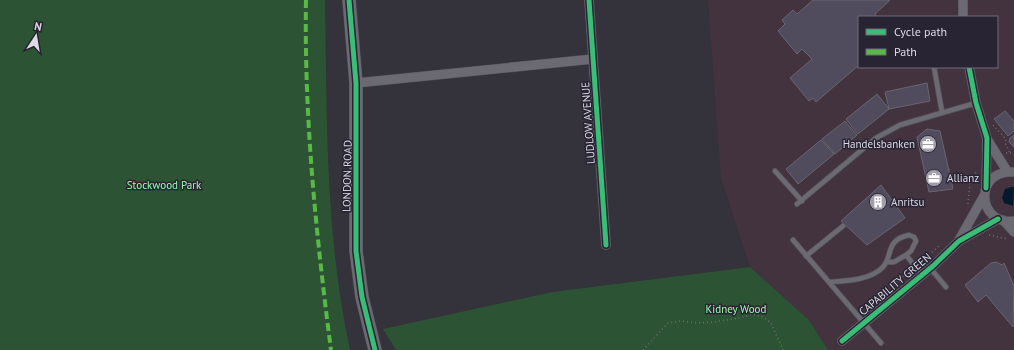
<svg xmlns="http://www.w3.org/2000/svg" width="1014" height="350" viewBox="0 0 1014 350" font-family="'PT Sans',sans-serif">
<style>
.commercial{fill:#42333e;fill-rule:evenodd}
.green{fill:#2d5335}
.water{fill:#05192c}
.building{fill:#514b5e;stroke:#68666e}
.lines{fill:none;stroke-linecap:round;stroke-linejoin:round}
.lane-casing{stroke:#535058;stroke-width:6}
.street-casing{stroke:#535058;stroke-width:10}
.secondary-casing{stroke:#535058;stroke-width:14}
.path{stroke:#706e74;stroke-width:1.5;stroke-dasharray:1 3;stroke-linecap:butt}
.lane{stroke:#6b6971;stroke-width:4.5}
.street{stroke:#6b6971;stroke-width:9}
.secondary{stroke:#6b6971;stroke-width:13}
.quiet{stroke:#58b947;stroke-width:4;stroke-dasharray:8 4;stroke-linecap:butt}
.cycleway-casing{stroke:#282434;stroke-width:8}
.cycleway{stroke:#3abd76;stroke-width:5}
.labels{text-anchor:middle;dominant-baseline:central;stroke-width:3;stroke-linejoin:round;paint-order:stroke}
.street-label{font-size:11px;fill:#dddae5;stroke:#282434}
.poi-label{font-size:11px;fill:#dddae5;stroke:#282434;text-anchor:start}
.park-label{font-size:11px;fill:#97ffa9;stroke:#282434}
</style>
<rect width="100%" height="100%" fill="#34323b"/>
<path class="commercial" d="M708,0H1014V350H828L809,320L750,267L721,178ZM859,17H997V67H859Z"/>
<path class="green" d="M0,0H325C327,117 325,235 350,350H0Z
M750,267L809,320L828,350H396L383,329L553,292Z"/>
<path class="water" d="M1011,187H1014L1013,206L1004,203L1002,198L1005,189Z"/>
<path class="building" d="M813,0H890L875,14L877,17H859V65L816,102L813,98L809,101L790,78L812,59L802,49L797,54L778,31L785,24L782,20L793,10L797,14Z
M927,83L930,101L889,109L885,92Z
M877,94L889,109L858,134L846,119Z
M1005,111L1014,121V131L1008,136L994,119Z
M845,121L857,135L835,154L822,139Z
M927,129L940,131L953,189L929,192L917,137Z
M1014,135V147L1009,142L1010,138Z
M821,140L834,154L798,184L786,169Z
M881,185L905,218L867,245L841,221Z
M996,262L1002,265L1004,263L1014,286L1013,327L986,295L978,302L965,285L991,263Z"/>
<g class="lines">
<defs>
<path id="lane" d="M934,67L942,112
M775,171L802,201
M797,204L876,138L900,125L976,103
M793,240L881,343
M806,256L843,226
M887,262H894L906,255
M930,268L946,287
M830,282C846,281 871,280 883,267C893,256 885,240 909,235L914,237L916,241L911,251L906,255L922,275"/>
<path id="street" d="M589,0L606,245
M963,17V0
M969,67L976,103L987,138L986,188
M356,83L593,59
M987,139L1007,171
M1014,172C973,169 977,226 1014,221
M1003,220L1014,232
M959,240L985,194
M842,341L933,266L959,241L998,219"/>
<path id="secondary" d="M349,0L356,83V251L362,297L375,350"/>
</defs>
<use href="#lane" class="lane-casing"/>
<use href="#street" class="street-casing"/>
<use href="#secondary" class="secondary-casing"/>
<path class="path" d="M993,125L1006,139L1005,143L1010,153
M1006,153H1014
M949,169L954,180L970,183
M968,204L970,183L976,172
M989,235L1008,239
M920,263L941,244
M862,309L911,270
M643,350L668,323L682,321L698,323L713,322L739,318L752,314L763,317L771,323L783,350"/>
<use href="#lane" class="lane"/>
<use href="#street" class="street"/>
<use href="#secondary" class="secondary"/>
<path class="quiet" d="M306,0C304,117 316,234 331,350"/>
<defs>
<path id="cycleway" d="M349,0L356,83V251L362,297L375,350
M589,0L606,245
M969,67L976,103L987,138L986,188
M842,341L933,266L959,241L998,219"/>
</defs>
<use href="#cycleway" class="cycleway-casing"/>
<use href="#cycleway" class="cycleway"/>
</g>
<defs>
<symbol id="office-disc" viewBox="-11 -11 22 22"><circle r="9.5" fill="#a29faa" stroke="#282434"/><path d="M-6-3h4V-5.5h4V-3h4V5H-6ZM-1-4.5V-3h2v-1.5ZM-6 0V1H6V0Z" fill="#fff"/></symbol>
<symbol id="building-disc" viewBox="-11 -11 22 22"><circle r="9.5" fill="#a29faa" stroke="#282434"/><path d="M-4-6H4V6H1V3H-1V6H-4ZM-2.5-4.3h1.7v1.8h-1.7ZM.8-4.3h1.7v1.8H.8ZM-2.5-1h1.7V.8h-1.7ZM.8-1h1.7V.8H.8Z" fill="#fff"/></symbol>
</defs>
<g fill-rule="evenodd">
<use href="#office-disc" x="918" y="134" width="20" height="20"/>
<use href="#office-disc" x="924" y="168" width="20" height="20"/>
<use href="#building-disc" x="868" y="192" width="20" height="20"/>
</g>
<g class="labels">
<g class="street-label">
<text transform="translate(588 123) rotate(-94)">LUDLOW AVENUE</text>
<text transform="translate(347 176) rotate(-89)">LONDON ROAD</text>
<text transform="translate(895 284) rotate(-40)">CAPABILITY GREEN</text>
</g>
<g class="poi-label">
<text x="915" y="144" text-anchor="end">Handelsbanken</text>
<text x="947" y="178">Allianz</text>
<text x="891" y="202">Anritsu</text>
</g>
<g class="park-label">
<text x="164" y="185">Stockwood Park</text>
<text x="736" y="309">Kidney Wood</text>
</g>
</g>
<rect x="858" y="16" width="140" height="52" fill="#282434" stroke="#706d7b"/>
<rect x="866" y="29" width="20" height="6" fill="#3abd76" stroke="#706d7b"/>
<text x="894" y="36" font-size="12" fill="#dddae5">Cycle path</text>
<rect x="866" y="49" width="20" height="6" fill="#58b947" stroke="#706d7b"/>
<text x="894" y="56" font-size="12" fill="#dddae5">Path</text>
<g transform="translate(36 36) rotate(12)" stroke="#282434" stroke-width="3" paint-order="stroke">
<path d="M0-3L7 15L0 10L-7 15Z" fill="#dddae5"/>
<text y="-6" font-size="11" font-weight="bold" text-anchor="middle" fill="#dddae5">N</text>
</g>
</svg>
